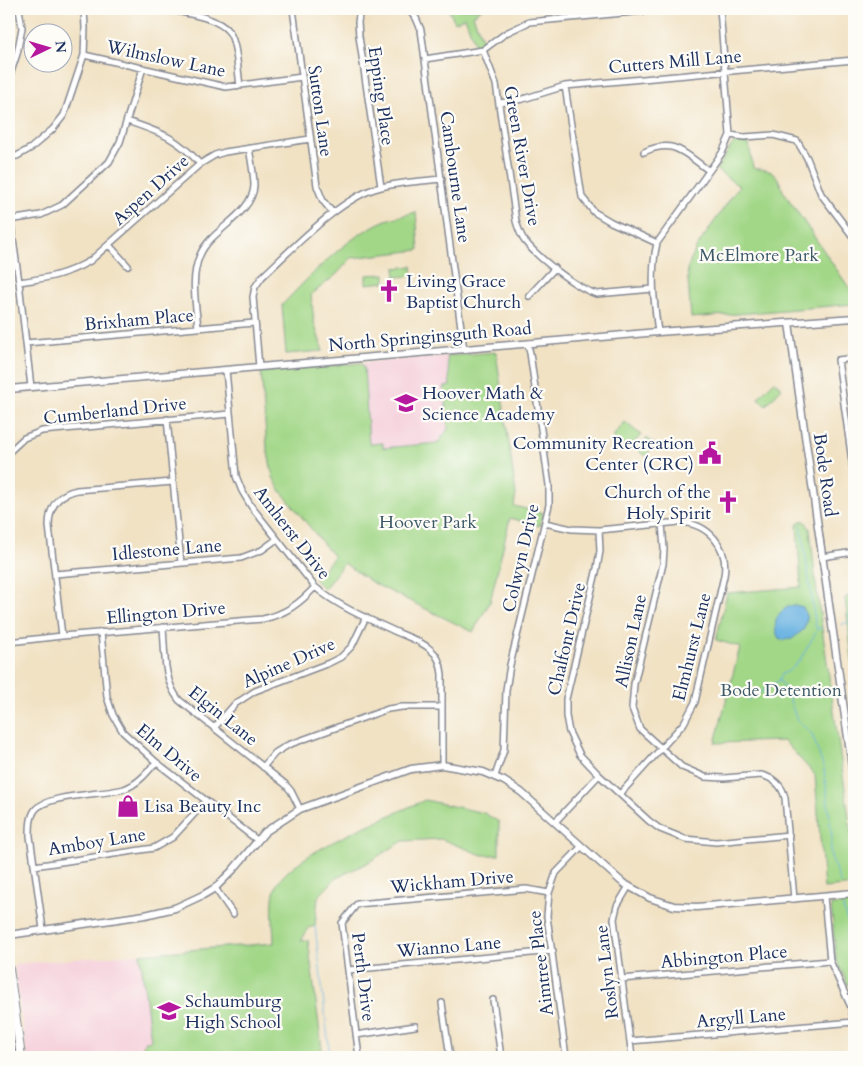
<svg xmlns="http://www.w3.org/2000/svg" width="863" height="1066" viewBox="0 0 863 1066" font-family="Cardo,serif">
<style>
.built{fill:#f5cfdb}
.green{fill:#a2d787;stroke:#5e8372}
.water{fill:#6bb3e2;stroke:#4371a0}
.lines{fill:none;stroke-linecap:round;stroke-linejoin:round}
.stream{stroke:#6bb3e2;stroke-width:1}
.minor-casing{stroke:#868891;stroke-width:8}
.tertiary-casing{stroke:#868891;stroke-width:9}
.secondary-casing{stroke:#868891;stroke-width:10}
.minor{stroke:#fff;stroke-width:5}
.tertiary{stroke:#fff;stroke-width:6}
.secondary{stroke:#fff;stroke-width:8}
.labels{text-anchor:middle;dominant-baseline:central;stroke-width:4.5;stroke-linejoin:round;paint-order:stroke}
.street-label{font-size:18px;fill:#1b2f5e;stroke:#fdfcf7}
.park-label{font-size:18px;fill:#3d5968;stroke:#fdfcf7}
.poi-label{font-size:18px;fill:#1b2f5e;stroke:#fdfcf7;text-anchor:start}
</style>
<rect width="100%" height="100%" fill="#fdfcf7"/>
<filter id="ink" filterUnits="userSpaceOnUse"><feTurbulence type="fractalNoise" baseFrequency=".02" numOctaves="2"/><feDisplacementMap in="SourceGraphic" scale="10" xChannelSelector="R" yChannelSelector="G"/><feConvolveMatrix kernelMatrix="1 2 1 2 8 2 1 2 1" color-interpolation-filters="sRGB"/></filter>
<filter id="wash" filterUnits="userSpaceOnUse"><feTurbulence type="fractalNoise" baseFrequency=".0096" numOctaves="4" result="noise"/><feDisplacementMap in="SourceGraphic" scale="20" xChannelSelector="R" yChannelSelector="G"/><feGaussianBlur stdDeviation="1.12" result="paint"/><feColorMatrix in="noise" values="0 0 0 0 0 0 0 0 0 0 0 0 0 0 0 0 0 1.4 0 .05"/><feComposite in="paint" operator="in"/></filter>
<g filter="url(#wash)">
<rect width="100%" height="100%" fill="#f1e2c4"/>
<path class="built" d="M447,356L450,386L444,387L448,429L438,443L383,448L369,445L364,367L361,363Z
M308,940L323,1057H27L14,964Z"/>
<path class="green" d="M448,9H482L473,15L484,44L476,47L465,17L455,22Z
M734,142L749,144L753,168C773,171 776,170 783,191L854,295V304L691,318L687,269L696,248L739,186L716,170Z
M416,212L419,250L351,258L337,274L311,295L314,322L323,351L286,354L282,305C311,275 347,236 386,220C395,217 406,215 416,212Z
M412,266L413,276L396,277L395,268Z
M385,274V282L366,284V275Z
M496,352L516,494L514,506L543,513L540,526L510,518L490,602L473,632L373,583L344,563L324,589L314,579L334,557L280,490L273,477L267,448L261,372L361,363L364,367L369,444L383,443V448L438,443L448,429L444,387L450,386L447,356Z
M774,381L782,388L766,405L758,398Z
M625,422L641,435L634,443V447L631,450L614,439V435Z
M647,438L655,445L645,456L637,449Z
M800,521H805L810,529L816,585L854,852V885L824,888L815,775L784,741L715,743L740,647L716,640L727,593L801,587L797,525Z
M854,593V676L845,598Z
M425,800L484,813L499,822V855H482L441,839L403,841L367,863L336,878L318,897L315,926L308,928L301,941L308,940L323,1057H145L143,1045L146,1041L151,1040L140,954L274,943C274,928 270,904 275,889C286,855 391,816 425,800Z
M854,903V984L848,985L836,959L831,905Z"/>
<path class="water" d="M794,605L803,607L807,619L804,629L792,639L780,640C770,625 777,609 794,605Z"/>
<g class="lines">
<path class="stream" d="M801,525L816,628H822
M841,625L851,621L849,615L851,611L854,610
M779,680L786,690L797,720L812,734L824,769L832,838L830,853L840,883
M748,700L778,681L782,674L789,671L800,660L818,629
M843,907L848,924L846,943L850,958
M315,926L330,1057"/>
</g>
</g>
<g filter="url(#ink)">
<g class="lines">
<defs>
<path id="minor" d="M167,9C185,13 218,17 229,32C237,42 238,73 240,86
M293,9L317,186L323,201L333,213
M360,9L358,22L359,36L381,187
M407,9L416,18L421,30L464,350
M483,50L496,84L516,221C518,228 520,234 524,240C536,256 577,289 597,294L653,289
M84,55L226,87L302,77
M425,59L483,50L506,33L529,22L665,9
M9,78L17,54L22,28L19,9
M565,86L582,197L594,212L611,222L657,243
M500,103L523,99L565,86L854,60
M127,121C159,132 177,137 200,164
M730,135L744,137L773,135L797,141L807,158L821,194L854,238
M644,152C674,138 684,153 708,170
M9,157L17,156L31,148L53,129L64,115L84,55L85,28L84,9
M9,210L19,282L31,387
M9,220L41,215L62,205L109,162L120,142L143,68
M109,245L128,266
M19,282C48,278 65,275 90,261L200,164L215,155L225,152L310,139
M529,296L555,268
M198,328C196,304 190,278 200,255C211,229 252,215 254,186C254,174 251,160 249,148
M658,332C654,302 650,273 657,243L722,153L730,135L720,9
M26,343L254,323
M854,358L838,360L854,476
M259,367L253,297L255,287L262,277C291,250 343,195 381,187C401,182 422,181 442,179
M226,370L236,476L242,491L251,506L315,587C340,608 371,620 401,634C411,638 423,642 431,650C439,656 441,665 442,674V765
M167,419L181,563
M9,452L24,438L42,431L230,414
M545,523L572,529L599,530L680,522C709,524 729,547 724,576L695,702L684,723L620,794
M662,523L664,549L663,564L634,684L632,708L640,729L682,767L705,777L724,778L761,775C774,778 782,785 785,798L794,899
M599,530L600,551L597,568L566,699V716L569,732L580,755L599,775L649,821L660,829L685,839L716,842L789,835
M822,557L854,552
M55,574L241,558L262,550L277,539
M163,627C165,652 163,680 179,700L285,784L291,791L300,809
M101,632L107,697L113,715L123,732L156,762L257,840
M62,636L49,526C49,507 58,494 77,490L173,482
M9,642L62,636L263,619C286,614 300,603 315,587
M214,728L235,704L255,691L329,663L341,657L352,646L366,617
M263,767L275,753L288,745L388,709L402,707H442
M495,776L504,750L506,690L510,665L549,505V485L530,353L528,345
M555,822L599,775
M34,866L154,848L173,837L206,801
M629,886L617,906L614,919L632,1057
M215,888L233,914
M824,897L830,961L851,1007L854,1023
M43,929L30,836C30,827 30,817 35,810C47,794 104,795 124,789C138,784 147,773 156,762
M348,970L553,951
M621,979L830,961
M493,1000L501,1057
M442,1003L450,1057
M356,1035L415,1026
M630,1041L854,1022
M359,1057L342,923L357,904L526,889L549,893
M566,1057L547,916L549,893L556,873L581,847"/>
<path id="tertiary" d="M789,323L854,780
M9,389L658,332L854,318
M9,935L145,915L175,908L203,895L215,888L232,871L265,832L300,809L411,769L442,765L483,772L504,781L521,792L623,883L650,898L674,906L697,907L854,893"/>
<path id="secondary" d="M9,969L21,1057
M9,1044L11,1057"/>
</defs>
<use href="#minor" class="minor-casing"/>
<use href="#tertiary" class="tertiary-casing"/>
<use href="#secondary" class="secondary-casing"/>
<use href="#minor" class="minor"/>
<use href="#tertiary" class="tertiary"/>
<use href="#secondary" class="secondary"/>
</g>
</g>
<defs>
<symbol id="church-bare" viewBox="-9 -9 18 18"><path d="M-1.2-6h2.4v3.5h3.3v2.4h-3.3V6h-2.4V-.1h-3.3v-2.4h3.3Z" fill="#b5179e" stroke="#fdfcf7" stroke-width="2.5" paint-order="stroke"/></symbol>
<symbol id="school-bare" viewBox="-9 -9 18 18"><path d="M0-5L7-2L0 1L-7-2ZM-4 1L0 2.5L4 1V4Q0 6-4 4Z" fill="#b5179e" stroke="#fdfcf7" stroke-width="2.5" paint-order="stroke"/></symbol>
<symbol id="civic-bare" viewBox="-9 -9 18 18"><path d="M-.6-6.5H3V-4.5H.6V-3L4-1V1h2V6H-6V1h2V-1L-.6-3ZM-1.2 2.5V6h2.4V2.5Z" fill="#b5179e" stroke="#fdfcf7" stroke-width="2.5" paint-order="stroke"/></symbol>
<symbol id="shop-bare" viewBox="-9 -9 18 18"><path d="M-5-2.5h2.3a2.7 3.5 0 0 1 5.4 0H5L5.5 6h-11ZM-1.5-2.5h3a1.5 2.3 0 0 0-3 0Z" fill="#b5179e" stroke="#fdfcf7" stroke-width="2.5" paint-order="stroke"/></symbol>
</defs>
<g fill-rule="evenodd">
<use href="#church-bare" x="373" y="275" width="32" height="32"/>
<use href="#school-bare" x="390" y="387" width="32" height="32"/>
<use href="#civic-bare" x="694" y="437" width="32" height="32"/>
<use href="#church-bare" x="712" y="486" width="32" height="32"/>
<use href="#shop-bare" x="112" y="790" width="32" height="32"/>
<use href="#school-bare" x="153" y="995" width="32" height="32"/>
</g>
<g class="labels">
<g class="street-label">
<text transform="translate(166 59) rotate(12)">Wilmslow Lane</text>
<text transform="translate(675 62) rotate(-5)">Cutters Mill Lane</text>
<text transform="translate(381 96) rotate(82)">Epping Place</text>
<text transform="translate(320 111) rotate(82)">Sutton Lane</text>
<text transform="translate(522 156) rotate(80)">Green River Drive</text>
<text transform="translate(455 177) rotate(82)">Cambourne Lane</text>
<text transform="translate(151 190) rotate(-42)">Aspen Drive</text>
<text transform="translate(139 320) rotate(-5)">Brixham Place</text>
<text transform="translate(430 337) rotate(-5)">North Springinsguth Road</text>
<text transform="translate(115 411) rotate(-6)">Cumberland Drive</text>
<text transform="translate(825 475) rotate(82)">Bode Road</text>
<text transform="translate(292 533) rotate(52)">Amherst Drive</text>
<text transform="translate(167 550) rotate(-5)">Idlestone Lane</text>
<text transform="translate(521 558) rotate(-77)">Colwyn Drive</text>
<text transform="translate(166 613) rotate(-5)">Ellington Drive</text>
<text transform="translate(567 639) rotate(-77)">Chalfont Drive</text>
<text transform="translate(631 641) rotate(-78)">Allison Lane</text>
<text transform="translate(692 647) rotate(-76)">Elmhurst Lane</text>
<text transform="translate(289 663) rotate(-24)">Alpine Drive</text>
<text transform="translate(223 716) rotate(39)">Elgin Lane</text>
<text transform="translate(169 753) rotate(40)">Elm Drive</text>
<text transform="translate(97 842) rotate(-9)">Amboy Lane</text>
<text transform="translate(452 882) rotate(-5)">Wickham Drive</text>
<text transform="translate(449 947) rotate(-5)">Wianno Lane</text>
<text transform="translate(724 957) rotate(-5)">Abbington Place</text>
<text transform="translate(541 963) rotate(-97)">Aimtree Place</text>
<text transform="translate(607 972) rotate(-97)">Roslyn Lane</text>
<text transform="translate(363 977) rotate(83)">Perth Drive</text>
<text transform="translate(741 1018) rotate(-5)">Argyll Lane</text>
</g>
<g class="park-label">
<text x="759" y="255">McElmore Park</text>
<text x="428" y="522">Hoover Park</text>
<text x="781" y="690">Bode Detention</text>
</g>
<g class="poi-label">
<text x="406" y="281">Living Grace<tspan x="406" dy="21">Baptist Church</tspan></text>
<text x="422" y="393">Hoover Math &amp;<tspan x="422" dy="21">Science Academy</tspan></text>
<text x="694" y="443" text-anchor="end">Community Recreation<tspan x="694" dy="21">Center (CRC)</tspan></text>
<text x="711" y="492" text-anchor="end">Church of the<tspan x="711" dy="21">Holy Spirit</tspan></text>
<text x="144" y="806">Lisa Beauty Inc</text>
<text x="185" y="1001">Schaumburg<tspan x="185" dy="21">High School</tspan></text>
</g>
</g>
<rect width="863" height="1066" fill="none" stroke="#fdfcf7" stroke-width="30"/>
<g transform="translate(48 48) rotate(85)"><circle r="24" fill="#fdfcf7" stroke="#a3aaba"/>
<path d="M0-4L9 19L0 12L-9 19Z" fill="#b5179e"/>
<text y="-8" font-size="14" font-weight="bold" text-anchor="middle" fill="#1b2f5e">N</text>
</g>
</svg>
